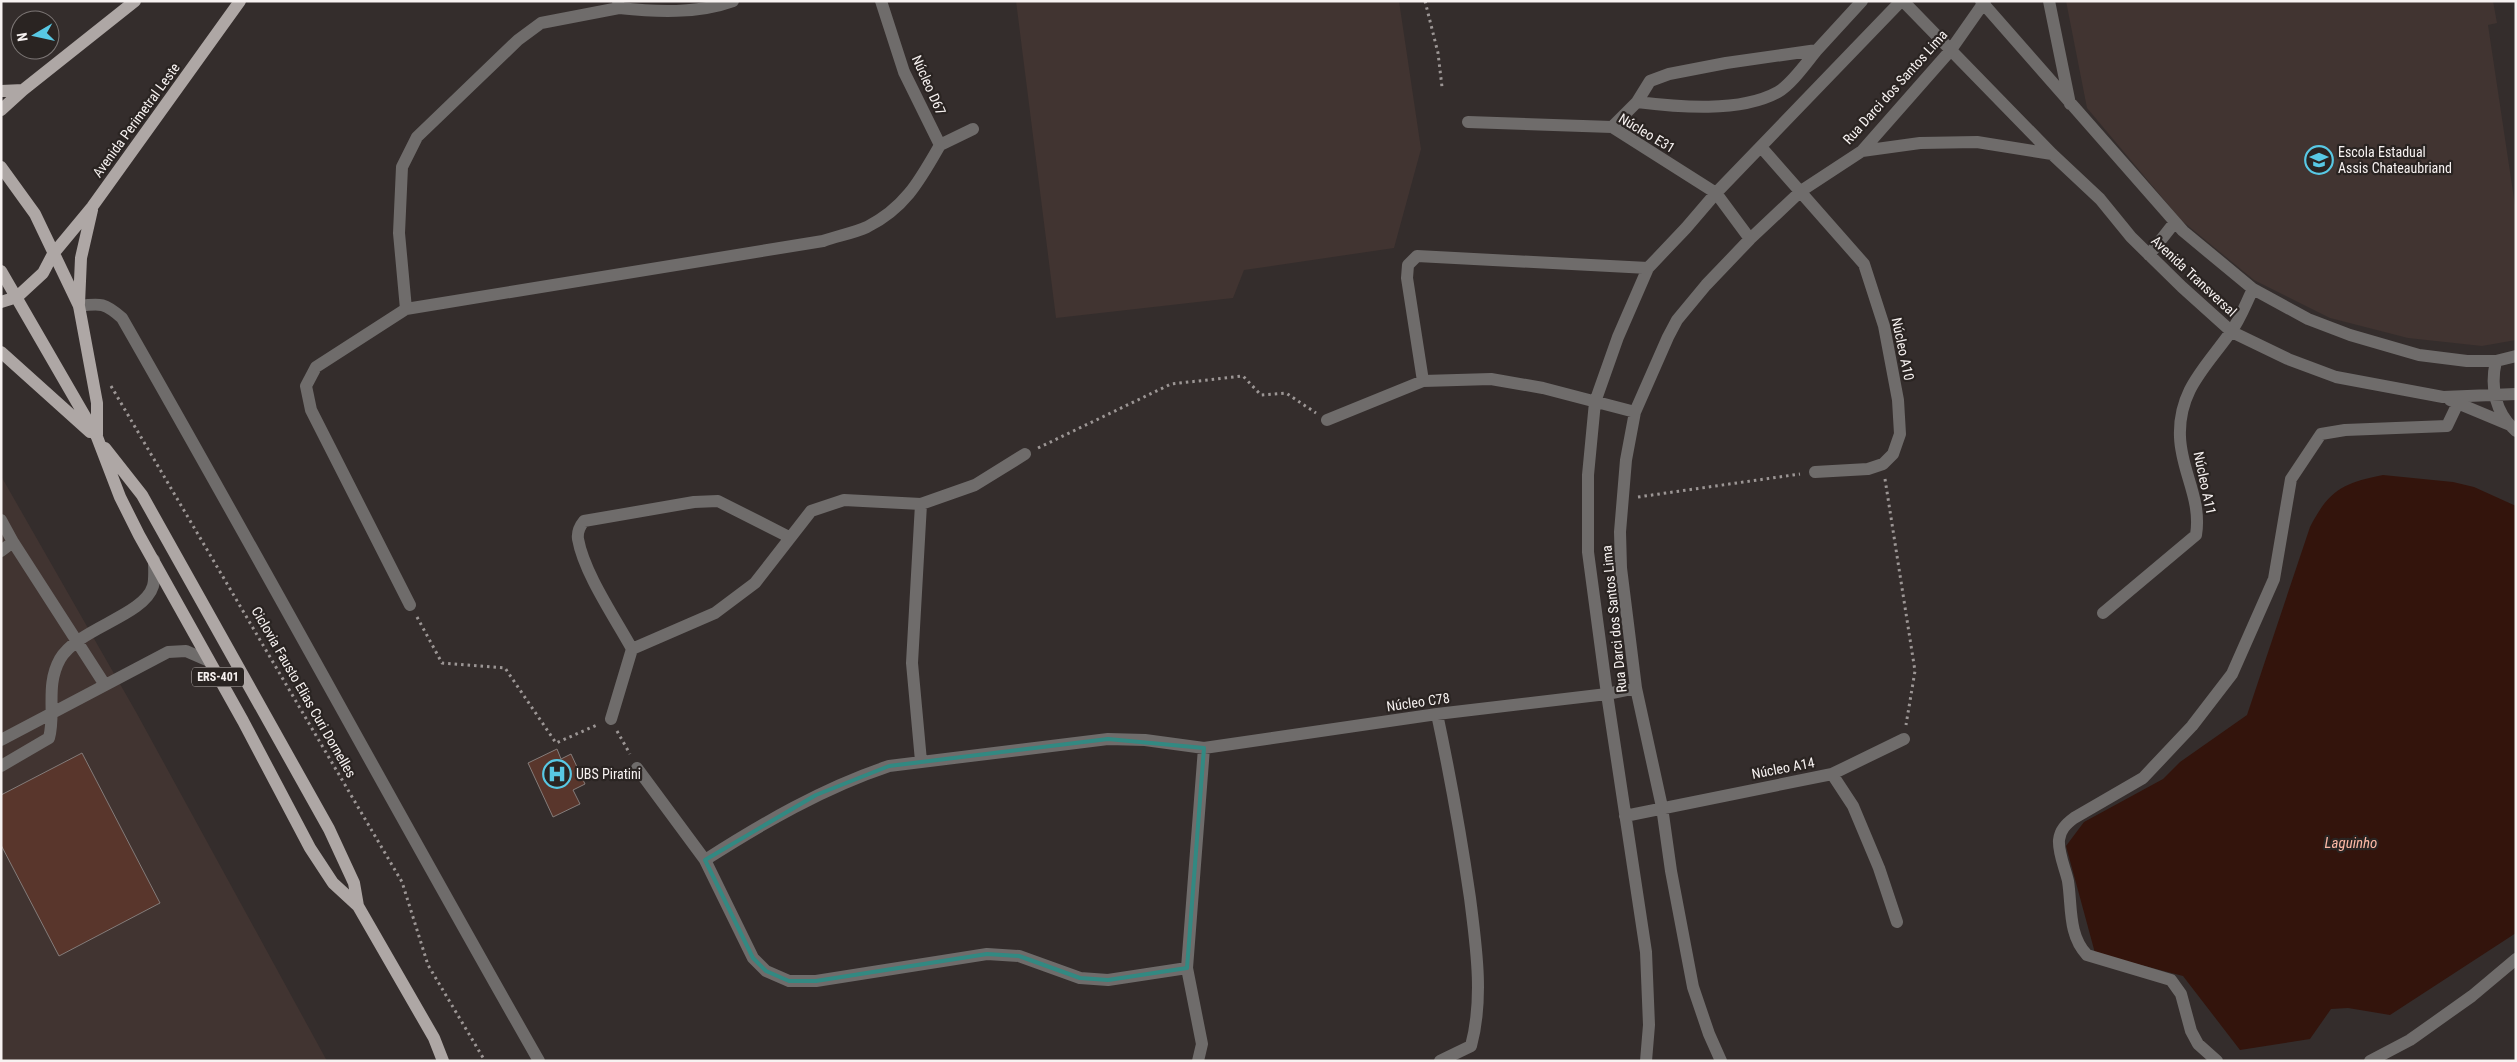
<svg xmlns="http://www.w3.org/2000/svg" width="2517" height="1062" viewBox="0 0 2517 1062" font-family="'Roboto Condensed',sans-serif">
<style>
.built{fill:#413431}
.water{fill:#33140c}
.building{fill:#59362c;stroke:#847c7a}
.lines{fill:none;stroke-linecap:round;stroke-linejoin:round}
.path{stroke:#9c9695;stroke-width:3;stroke-dasharray:2.5 4;stroke-linecap:butt}
.minor{stroke:#6f6c6b;stroke-width:12}
.major{stroke:#aea7a5;stroke-width:12}
.marked{fill:none;stroke:#328982;stroke-width:4;stroke-linejoin:round}
.labels{text-anchor:middle;dominant-baseline:central;stroke-width:4.5;stroke-linejoin:round;paint-order:stroke}
.shield{fill:#2a2422;stroke:#bab4b3;stroke-width:1}
.shield-label{font-size:12px;font-weight:bold;fill:#f7f2f1}
.street-label{font-size:14px;fill:#f7f2f1;stroke:#2a2422}
.poi-label{font-size:14px;fill:#f7f2f1;stroke:#2a2422;text-anchor:start}
.water-label{font-size:15px;font-style:italic;fill:#fbb8a5;stroke:#2a2422}
</style>
<rect width="100%" height="100%" fill="#342d2c"/>
<path class="built" d="M1016,1H1399L1421,149L1394,248L1244,270L1233,298L1056,318Z
M2066,1H2493L2497,23L2488,25L2516,212V340L2482,346L2408,338L2330,318L2254,280L2181,220L2087,108Z
M1,476L136,712L327,1061H1Z"/>
<path class="water" d="M2383,475L2453,482L2474,487L2516,506V933L2390,1015L2348,1008L2331,1009L2310,1039L2240,1050L2183,976L2095,953L2066,846L2084,822L2163,779L2180,762L2247,715L2310,527C2329,490 2343,483 2383,475Z"/>
<path class="building" d="M557,749L561,759L571,754L585,784L573,790L580,804L553,817L528,763Z
M82,753L160,903L59,956L1,845V795Z"/>
<g class="lines">
<path class="path" d="M1425,1L1438,53L1442,87
M111,386L402,882L428,965L485,1061
M1038,448L1171,384L1243,376L1261,395L1286,393L1316,413
M1885,479L1915,671L1906,725
M1638,497L1800,474
M417,617L442,663L505,668L556,743L597,725
M617,731L630,754"/>
<path class="minor" d="M618,1L619,8C656,12 697,14 733,1
M881,1L904,72L940,145L973,129
M1903,1L2052,154L2100,199L2131,237L2182,287L2232,332L2288,359L2336,377L2443,397L2516,394
M1981,1L2183,231L2253,289L2308,319L2350,335L2419,355L2467,361H2496L2516,356
M2049,1L2070,104
M1637,102C1678,107 1740,113 1778,92C1791,85 1807,62 1817,50
M1468,122L1612,127L1716,193L1750,239
M1612,127L1637,102L1650,81L1669,74L1726,63L1817,50L1862,1
M1761,147L1864,264L1884,326L1898,400L1900,434L1893,454L1883,464L1868,469L1815,472
M1862,151L1920,143L1977,142L2052,154
M2149,255L2175,222
M79,306C101,303 105,303 122,318C263,564 398,814 539,1061
M406,309L399,233L402,167L417,137L518,40L541,23L619,8
M2496,361C2490,387 2495,413 2516,431
M1423,381L1407,278L1408,265L1417,256L1648,268
M2450,400L2510,425
M1327,420L1423,381L1491,379L1543,388L1635,412
M1,520L13,542L1,551
M13,542L105,685
M410,605L311,410L306,386L316,367L406,309L823,241C837,236 854,233 867,227C905,208 920,180 940,145
M2103,613L2196,535C2202,499 2181,471 2180,437C2178,391 2205,368 2230,333C2240,320 2246,303 2253,289
M632,649C615,618 584,573 578,539C577,532 580,526 584,521L694,502L718,501L789,537
M1437,714C1450,775 1461,836 1470,898C1476,946 1484,998 1471,1046L1440,1061
M611,719L632,649L715,613L755,583L811,511L844,500L921,504L975,485L1025,454
M1,740L168,652L186,651L209,661
M921,761L912,663L921,504
M1,766L49,738C56,712 45,686 60,659C78,628 144,616 153,586C155,579 154,568 154,560
M637,768L705,860L753,958L766,971L789,981H816L987,954L1019,956L1080,978L1108,980L1187,968
M1832,774L1853,806L1879,868L1897,922
M1625,816L1832,774L1904,739
M705,860C763,823 823,788 889,766L1108,739L1145,740L1204,748L1437,714L1607,694L1636,688
M1198,1061L1202,1044L1187,968L1204,748
M1646,1061L1649,1025L1646,952L1607,694L1588,552V475L1595,402L1618,337L1648,268L1686,228L1716,193L1901,1
M1721,1061L1709,1034L1693,987L1671,871L1662,807L1636,688L1621,568L1620,532L1626,460L1635,412L1668,337L1677,320L1706,285L1750,239L1801,191L1862,151L1950,51L1985,1
M2217,1061L2198,1044L2191,1031L2181,994L2171,980L2087,955C2068,935 2072,907 2068,881C2065,868 2058,853 2059,840C2060,830 2066,824 2074,818L2143,778L2192,726L2232,674L2274,579L2291,479L2321,434L2345,430L2447,426L2458,403
M2370,1061L2410,1040L2472,996L2516,959"/>
<path class="major" d="M1,91L23,90
M1,110L23,90L135,1
M1,167L35,214L79,306L97,403V435
M1,271L97,437L120,497L139,535L243,721L310,848L333,883L358,906L434,1038L443,1061
M1,302L17,297L43,273L53,254L92,207L240,1
M79,304L81,258L92,210
M1,352L90,432
M105,448L142,495L329,829L354,883L358,906"/>
</g>
<path class="marked" d="M1108,739L1204,748L1187,968L1108,980L1080,978L1019,956L987,954L816,981H789L766,971L753,958L705,860L816,795L889,766Z"/>
<defs>
<symbol id="school-ring" viewBox="-11 -11 22 22"><circle r="9.5" fill="#2a2422" stroke="#58c8e4" stroke-width="1.5"/><path d="M0-5L7-2L0 1L-7-2ZM-4 1L0 2.5L4 1V4Q0 6-4 4Z" fill="#58c8e4"/></symbol>
<symbol id="hospital-ring" viewBox="-11 -11 22 22"><circle r="9.5" fill="#2a2422" stroke="#58c8e4" stroke-width="1.5"/><path d="M-5-5h3v3.5h4V-5h3V5h-3V1.5h-4V5h-3Z" fill="#58c8e4"/></symbol>
</defs>
<g fill-rule="evenodd">
<use href="#school-ring" x="2303" y="144" width="32" height="32"/>
<use href="#hospital-ring" x="541" y="758" width="32" height="32"/>
</g>
<g class="labels">
<rect class="shield" x="192" y="667.5" width="52" height="19" rx="4"/>
<g class="shield-label">
<text x="218" y="677">ERS-401</text>
</g>
<g class="street-label">
<text transform="translate(929 85) rotate(66)">Núcleo D67</text>
<text transform="translate(1895 87) rotate(-48)">Rua Darci dos Santos Lima</text>
<text transform="translate(136 120) rotate(-54)">Avenida Perimetral Leste</text>
<text transform="translate(1647 133) rotate(31)">Núcleo E31</text>
<text transform="translate(2194 276) rotate(43)">Avenida Transversal</text>
<text transform="translate(1903 349) rotate(78)">Núcleo A10</text>
<text transform="translate(2205 483) rotate(78)">Núcleo A11</text>
<text transform="translate(1614 619) rotate(-96)">Rua Darci dos Santos Lima</text>
<text transform="translate(304 692) rotate(60)">Ciclovia Fausto Elias Curi Dornelles</text>
<text transform="translate(1418 702) rotate(-8)">Núcleo C78</text>
<text transform="translate(1783 768) rotate(-11)">Núcleo A14</text>
</g>
<g class="poi-label">
<text x="2338" y="152">Escola Estadual<tspan x="2338" dy="16">Assis Chateaubriand</tspan></text>
<text x="576" y="774">UBS Piratini</text>
</g>
<g class="water-label">
<text x="2351" y="843">Laguinho</text>
</g>
</g>
<rect width="2517" height="1062" fill="none" stroke="#f7f2f1" stroke-width="5"/>
<g transform="translate(35 35) rotate(261)"><circle r="24" fill="#2a2422" stroke="#7c7675"/>
<path d="M0-4L9 19L0 12L-9 19Z" fill="#58c8e4"/>
<text y="-8" font-size="14" font-weight="bold" text-anchor="middle" fill="#f7f2f1">N</text>
</g>
</svg>
